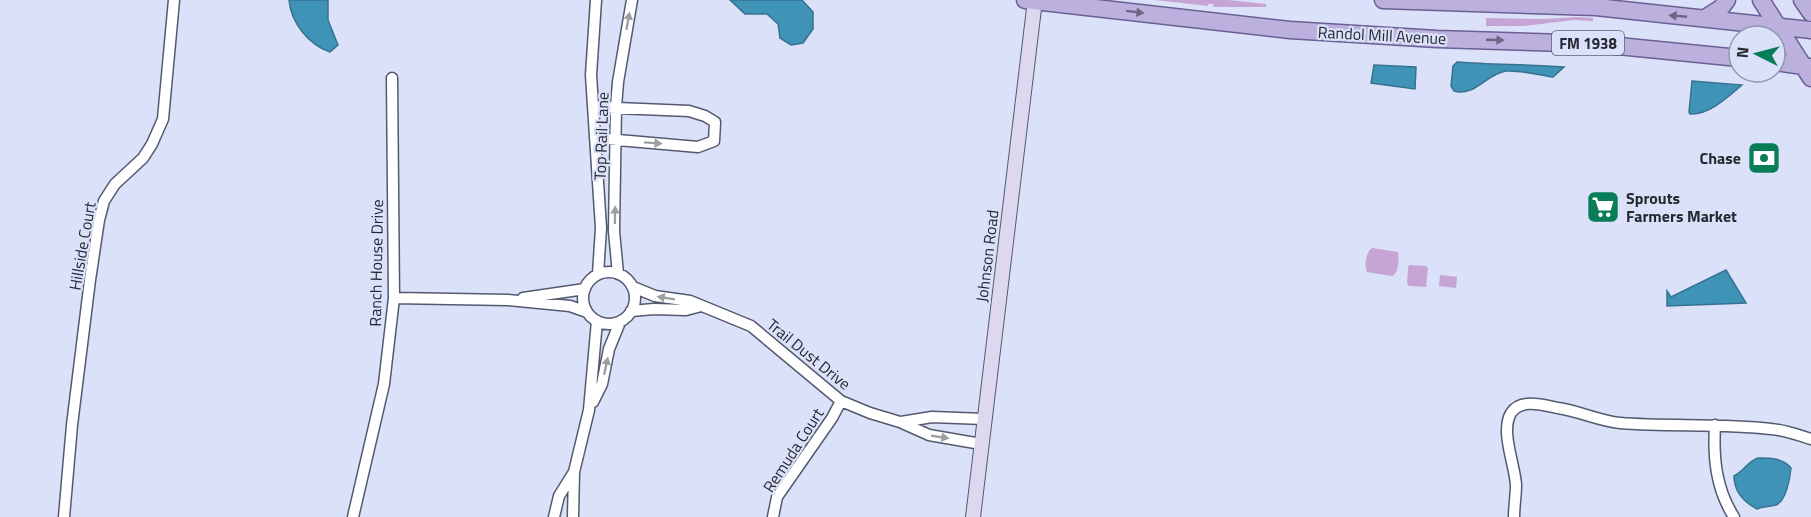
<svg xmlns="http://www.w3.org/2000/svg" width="1811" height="517" viewBox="0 0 1811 517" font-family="'Titillium Web',sans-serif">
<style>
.green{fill:#c6a5d4}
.water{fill:#3e93b7;stroke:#37738f;stroke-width:1.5}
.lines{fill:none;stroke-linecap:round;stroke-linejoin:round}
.street-casing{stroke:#545a6e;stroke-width:13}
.secondary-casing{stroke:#545a6e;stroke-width:16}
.primary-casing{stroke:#6a6093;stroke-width:19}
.street{stroke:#fff;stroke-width:10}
.secondary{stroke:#ddd8ee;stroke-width:14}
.primary{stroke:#bcb1de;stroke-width:16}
.oneway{fill:#6a667f}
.oneway2{fill:#9d9fa2}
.labels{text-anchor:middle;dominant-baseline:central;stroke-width:4.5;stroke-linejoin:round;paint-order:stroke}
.shield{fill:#dae1f9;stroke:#5c606d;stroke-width:1.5}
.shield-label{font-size:15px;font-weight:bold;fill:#262931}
.street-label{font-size:16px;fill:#262931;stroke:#dae1f9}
.poi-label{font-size:16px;font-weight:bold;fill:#262931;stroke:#dae1f9;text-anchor:end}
</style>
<rect width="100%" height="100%" fill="#dae1f9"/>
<path class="green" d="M1155,0H1228L1266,4V7H1214L1213,4H1208V6Z
M1579,17L1593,18V21L1574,20L1523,26H1486V18L1544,19Z
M1372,248L1398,252C1399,260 1399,273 1392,276L1367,272C1364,265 1366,252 1372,248Z
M1409,265L1426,266L1428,268L1426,287L1409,286L1407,284L1408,268Z
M1440,275L1457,277L1456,288L1439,286Z"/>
<path class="water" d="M289,0H328V20L338,45L330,52C309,45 291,23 289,0Z
M730,0H802L813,12V29L803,43L791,45L780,38L778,24L767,14H745Z
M1457,62C1493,65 1529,64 1564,67L1553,77C1538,75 1521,70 1506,71C1486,74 1475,97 1454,91L1451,86L1453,66Z
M1374,65L1416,67L1415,89L1371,83Z
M1692,81L1742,85C1728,97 1709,115 1690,114L1689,112Z
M1726,270L1746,303L1667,306V291L1671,297Z
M1758,458C1771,458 1783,458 1791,468C1790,478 1786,501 1776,505C1769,507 1763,506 1757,509C1744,502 1734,491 1734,476C1743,472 1748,461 1758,458Z"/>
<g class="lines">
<defs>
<path id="street" d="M596,0L591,75L601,228L598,274
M593,107L689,111L705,116L715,122L714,141L698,147L595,138
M583 298a26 26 0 1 1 52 0a26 26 0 1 1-52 0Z
M618,274L614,231L616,107L618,82L632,0
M633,287L655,296L690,301L751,326L841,401L870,413L900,422L929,435L981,444
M394,298L508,300L570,306L587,312
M523,298L585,289
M631,311L654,309L686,310L701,306
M593,402L602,384L609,349L620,322
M901,422L932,417L984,419
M1715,425C1713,458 1716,489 1734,517
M64,517L72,425L90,280L99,220L104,201L115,184L143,158L152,144L163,119L174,0
M353,517L384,384L394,298L392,78
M554,517L559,496L574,472
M573,517L574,472L589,410L597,321
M773,517L777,497L832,418L841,401
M1514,517C1514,507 1516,495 1516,485C1515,465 1500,431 1511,413C1521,398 1543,405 1558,408C1579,411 1599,421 1620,423C1670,427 1721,423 1771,429C1785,430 1798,435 1811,439"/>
<path id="secondary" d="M973,517L1035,0"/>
<path id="primary" d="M1025,0L1290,30L1437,39L1598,44L1739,58
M1383,0L1596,7L1811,30
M1761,0L1811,78
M1802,0L1811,13
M1705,18L1721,8L1727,0
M1775,62L1810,67"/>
</defs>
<use href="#street" class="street-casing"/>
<use href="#secondary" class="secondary-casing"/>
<use href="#primary" class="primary-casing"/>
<use href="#street" class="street"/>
<use href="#secondary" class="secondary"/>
<use href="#primary" class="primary"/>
</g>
<defs><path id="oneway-solid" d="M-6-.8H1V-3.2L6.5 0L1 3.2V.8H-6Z" transform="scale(1.5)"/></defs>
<g class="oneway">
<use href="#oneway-solid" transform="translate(1135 12) rotate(7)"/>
<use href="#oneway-solid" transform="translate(1678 16) rotate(-175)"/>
<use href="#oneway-solid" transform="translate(1495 40) rotate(2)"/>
</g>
<g class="oneway2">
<use href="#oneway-solid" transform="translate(628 21) rotate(-80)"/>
<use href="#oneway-solid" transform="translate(653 143) rotate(4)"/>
<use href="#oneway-solid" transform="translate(615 215) rotate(-89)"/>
<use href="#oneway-solid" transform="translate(666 298) rotate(-171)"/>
<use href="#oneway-solid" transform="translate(606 366) rotate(-78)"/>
<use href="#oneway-solid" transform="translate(940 437) rotate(9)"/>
</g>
<defs>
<symbol id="bank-square" viewBox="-11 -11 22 22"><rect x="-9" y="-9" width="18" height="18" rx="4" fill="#097c58" stroke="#dae1f9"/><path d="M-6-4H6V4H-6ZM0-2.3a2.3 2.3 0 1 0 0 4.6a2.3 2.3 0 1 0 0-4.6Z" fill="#fff"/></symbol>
<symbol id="supermarket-square" viewBox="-11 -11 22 22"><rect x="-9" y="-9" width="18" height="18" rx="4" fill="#097c58" stroke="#dae1f9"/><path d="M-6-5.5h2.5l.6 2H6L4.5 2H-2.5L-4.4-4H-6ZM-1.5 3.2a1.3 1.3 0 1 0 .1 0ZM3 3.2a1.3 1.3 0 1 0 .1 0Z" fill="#fff"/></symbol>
</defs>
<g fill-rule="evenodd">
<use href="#bank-square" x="1745" y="139" width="38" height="38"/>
<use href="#supermarket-square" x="1584" y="188" width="38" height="38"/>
</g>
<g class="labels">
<rect class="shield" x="1552" y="31" width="72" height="24" rx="4.5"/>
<g class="shield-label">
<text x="1588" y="43">FM 1938</text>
</g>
<g class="street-label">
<text transform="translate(1382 35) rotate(3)">Randol Mill Avenue</text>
<text transform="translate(601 136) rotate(-88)">Top Rail Lane</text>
<text transform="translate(82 246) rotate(-80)">Hillside Court</text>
<text transform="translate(987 256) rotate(-83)">Johnson Road</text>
<text transform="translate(376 263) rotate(-89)">Ranch House Drive</text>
<text transform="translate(809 354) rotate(39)">Trail Dust Drive</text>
<text transform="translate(793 450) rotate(-57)">Remuda Court</text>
</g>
<g class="poi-label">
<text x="1741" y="158">Chase</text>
<text x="1626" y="198" text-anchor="start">Sprouts<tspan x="1626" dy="18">Farmers Market</tspan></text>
</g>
</g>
<g transform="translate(1757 54) rotate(276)"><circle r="28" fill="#dae1f9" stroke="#9297a9" stroke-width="1.5"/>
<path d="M0-4.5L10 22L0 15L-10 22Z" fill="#097c58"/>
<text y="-9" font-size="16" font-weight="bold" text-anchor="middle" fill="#262931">N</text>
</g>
</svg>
